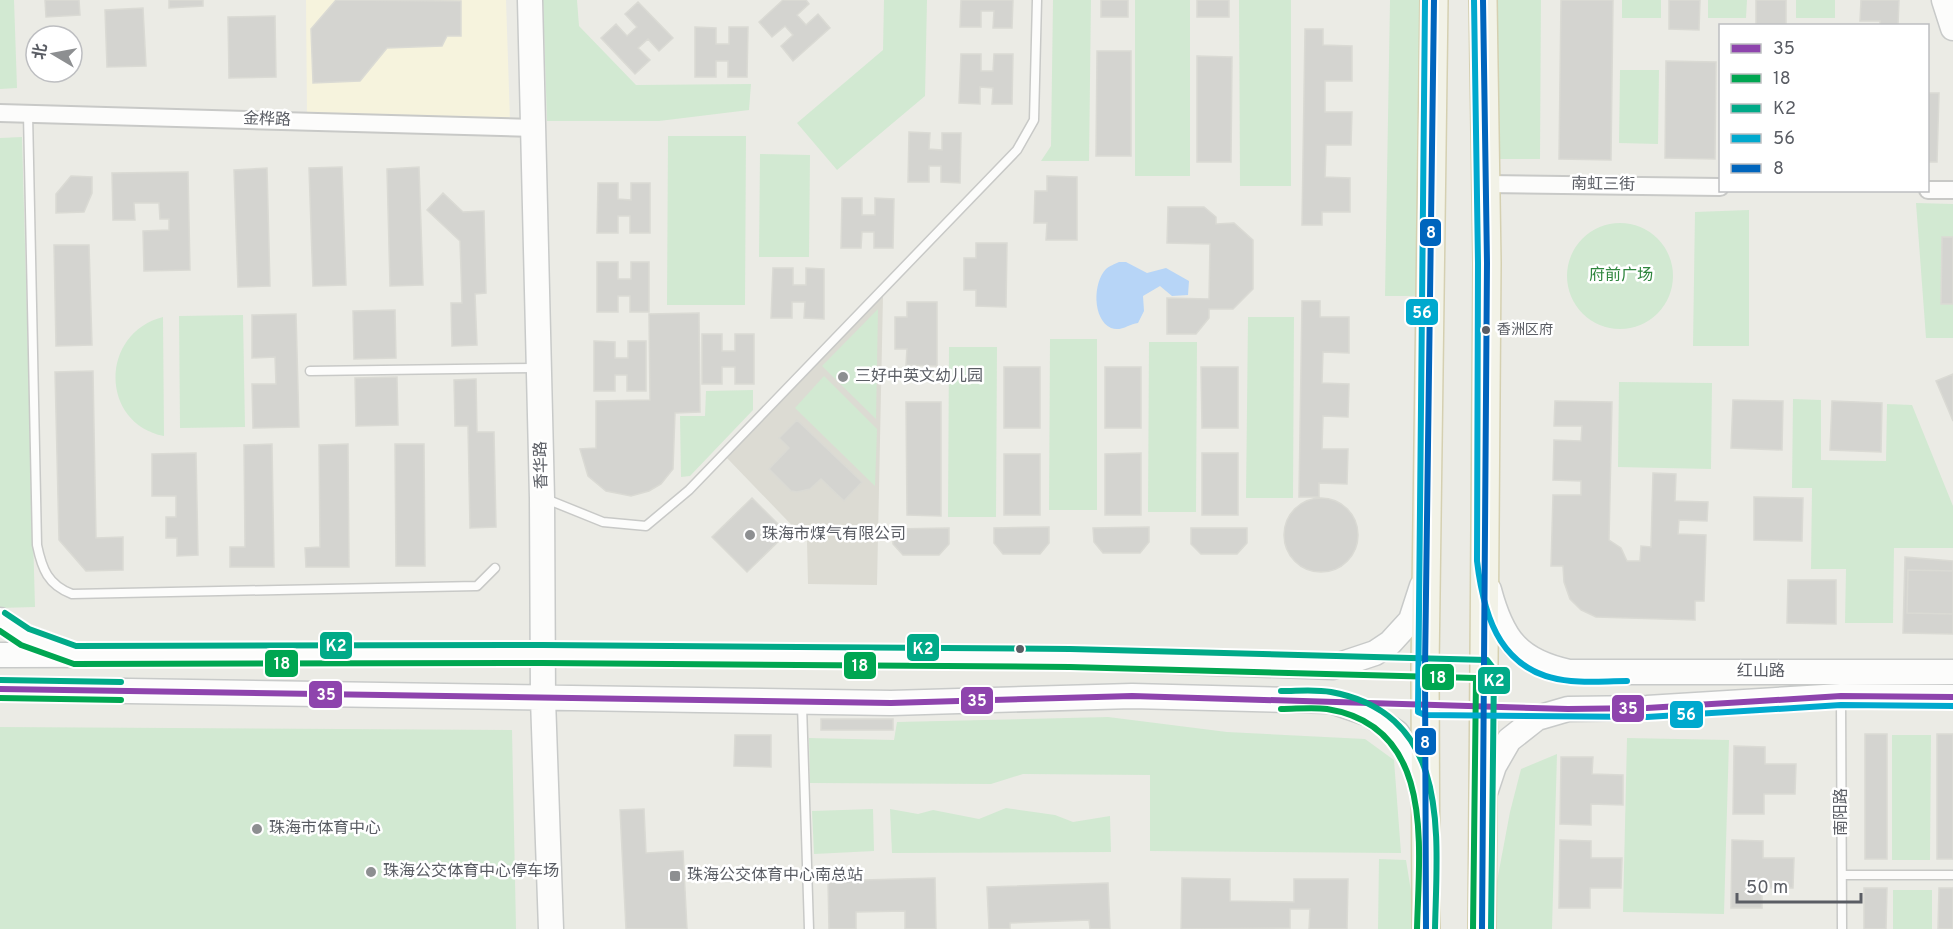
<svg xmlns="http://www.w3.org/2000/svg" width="1953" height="929" viewBox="0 0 1953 929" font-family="Overpass,'Noto Sans SC',sans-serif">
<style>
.commercial{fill:#f6f3dd}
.education{fill:#dcdbd3}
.green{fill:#d2e9d2}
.water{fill:#b7d5f7}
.building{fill:#d4d4d0;stroke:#dadad4;stroke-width:1.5}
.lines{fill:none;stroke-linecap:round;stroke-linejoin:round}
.lane-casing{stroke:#c8c9c7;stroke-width:11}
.street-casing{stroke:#c8c9c7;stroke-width:20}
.secondary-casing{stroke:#c8cac9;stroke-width:27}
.primary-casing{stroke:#d5d0b1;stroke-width:30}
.lane{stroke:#fcfcfb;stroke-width:8}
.street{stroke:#fcfcfb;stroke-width:16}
.secondary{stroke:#fcfcfb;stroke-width:24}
.primary{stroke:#f2f2e7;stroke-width:27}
.bus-1-casing{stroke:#fff;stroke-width:10}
.bus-2-casing{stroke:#fff;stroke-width:10}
.bus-3-casing{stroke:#fff;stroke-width:10}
.bus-4-casing{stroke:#fff;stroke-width:10}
.bus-5-casing{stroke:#fff;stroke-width:10}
.bus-1{stroke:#8e44ad;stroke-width:6}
.bus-2{stroke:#00a651;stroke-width:6}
.bus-3{stroke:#0a8;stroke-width:6}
.bus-4{stroke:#00a9ce;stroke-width:6}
.bus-5{stroke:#0065bd;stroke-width:6}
.bus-dot{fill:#5a5d64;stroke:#fff;stroke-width:2}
.poi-dot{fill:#8d8f91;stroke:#fff;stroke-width:2}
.labels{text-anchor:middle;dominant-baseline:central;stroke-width:5;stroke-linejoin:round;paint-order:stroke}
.bus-label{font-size:14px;fill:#5a5d64;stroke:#fff;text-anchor:start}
.street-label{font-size:16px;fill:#5a5d64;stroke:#fff}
.park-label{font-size:16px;fill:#2f863e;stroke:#fff}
.poi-label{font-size:16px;fill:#5a5d64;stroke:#fff;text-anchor:start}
.line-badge{stroke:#fff;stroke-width:2}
.badge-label{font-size:16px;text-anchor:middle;font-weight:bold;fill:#fff}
</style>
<rect width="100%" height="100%" fill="#ebebe5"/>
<path class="commercial" d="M306,0H506L510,121L307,116Z"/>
<path class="education" d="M883,296L877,585L808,584L807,541L727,458Z"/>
<path class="green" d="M0,0H14L17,88L0,89Z
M543,0H577L579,26L636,85L751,84L749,110L659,121H547Z
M884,0H927L925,96L837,170L797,123L883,50Z
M1053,0H1091L1089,161H1041L1051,146Z
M1135,0H1190V176H1135Z
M1239,0H1291V186H1240Z
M1390,0H1428L1425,296H1385Z
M1490,0H1541L1540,159H1489Z
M1622,0H1661V18H1622Z
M1708,0H1747L1746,18H1708Z
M1796,0H1835V18H1796Z
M1620,70H1659L1658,144L1619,143Z
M668,136H746L745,305H667Z
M22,137L35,607L0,608V138Z
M760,154L810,155L809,257H759Z
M1916,203L1953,204V338H1926Z
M1749,210V346H1693L1695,212Z
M1567 276a53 53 0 1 1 106 0a53 53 0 1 1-106 0Z
M878,309L876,419L822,366Z
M243,315L245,427L180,428L179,316Z
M163,317L164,436C99,423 100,333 163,317Z
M1248,317H1294L1293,498H1246Z
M1050,339H1097V510H1049Z
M1149,342H1197L1196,512H1148Z
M949,347H997L996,517H948Z
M824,376L877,429L875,486L795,408Z
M1619,382L1712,383L1711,469L1618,467Z
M753,390V410L690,476L681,477L680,416H705L706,391Z
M1793,399L1821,400V460L1886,461L1887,404L1912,405L1953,506V548H1894L1893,623H1845L1846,569H1811L1812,488H1792Z
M1108,717L1227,732L1365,739L1394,760L1401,853L1150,851V775L1023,774L991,784L810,783L809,738L894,740L897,722Z
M0,727L512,730L516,929H0Z
M1892,735H1931L1930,860H1892Z
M1627,738L1729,740L1724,914L1623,912Z
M1557,754L1552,929H1488L1510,812L1521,769Z
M1006,808L1055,815L1073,822L1110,816L1111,852L892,853L890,809L918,814L933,810L979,819Z
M873,809L874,851L814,854L812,811Z
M1379,859L1406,860L1417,929H1378Z
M1893,890H1932V929H1893Z"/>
<path class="water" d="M1119,262H1126L1147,273L1166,268L1189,281L1188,295L1172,296L1160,286L1143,296L1144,311L1138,323C1129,324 1121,332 1111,328C1092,319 1093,282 1106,269C1109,266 1115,264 1119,262Z"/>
<path class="building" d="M45,0H79L80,15L46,17Z
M169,0H203V6L169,8Z
M336,0L461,1V36H447L442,46L387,48L360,81L313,83L311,29Z
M783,0H806L809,4L797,15L806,25L818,14L830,28L793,61L781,46L793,35L785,26L772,37L759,22Z
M961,0H1013L1012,28H993L994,11H981V27H960Z
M1101,0H1128V17H1101Z
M1197,0H1229V17H1197Z
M1561,0H1613L1611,160L1559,159Z
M1669,0H1700L1699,30L1669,29Z
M1756,0H1786V26H1756Z
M1861,0H1899L1898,25L1912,26H1880V21H1860Z
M638,2L673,38L659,51L648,39L638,48L650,60L635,74L601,38L616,24L627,36L637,27L625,14Z
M143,8L146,66L107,67L105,10Z
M275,16L276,77L229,78L228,17Z
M695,27L716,28V44H729V27H748L747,77H728V61H716V77H695Z
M1305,29H1323V45L1352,46V81H1325V112H1352L1351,145H1326L1325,177L1350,178V212H1322V225H1302Z
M1097,51H1131V156H1096Z
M961,54H981V71H993L994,54H1013L1012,104H992L993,88L980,87V104L959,103Z
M1197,56L1232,57L1231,162H1197Z
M1666,61L1716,62L1715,159L1665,158Z
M1928,93H1939L1937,162H1928Z
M909,132L930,133L929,149L942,150V133H961L960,183L941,182V166H929V182H908Z
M342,167L346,285L313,286L309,168Z
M419,167L423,285L390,286L387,169Z
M267,168L270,286L238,287L234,170Z
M188,172L190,270L144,271L143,231L169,230V219H160L159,203H134L135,220H113L112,173Z
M71,176L92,177V193L84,212L56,213V194Z
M1047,176L1077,177V240H1046L1047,223H1034L1035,191H1047Z
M598,183H618V199L631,200V183H650V233H630V216H618V233H597Z
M443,193L463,212L484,211L486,293L475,294L477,345L452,346L451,303H462L460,241L427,210Z
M842,198H862V215H875V198L894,199L893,248H874V232H862L861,248H841Z
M1168,207H1204L1216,217V224L1234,223L1253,240V289L1233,309H1209V318L1196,334H1167V298L1209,299L1210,244L1167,243Z
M1942,237H1953V304H1941Z
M976,243H1007L1006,307L976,306V290H964V258H976Z
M54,245H89L92,345L56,346Z
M597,262H618V279H631V262H649V312H630V296H618V312H597Z
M773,268H793V285H806V268L824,269V319L804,318L805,302H792V318H771Z
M1302,301H1320V317H1349V353L1323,352L1322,383L1349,384L1348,417L1323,416L1322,449H1348L1347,484L1319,483V497H1299Z
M907,302H937V366L906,365L907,349H895V317H907Z
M395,310L396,358L354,359L353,311Z
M699,313L700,412L675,413L673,469L661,484L649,491L631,496L606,491L588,476L580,449L596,448V401L650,400L649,314Z
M296,314L299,427L253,428L252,384H276L275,357L252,358V315Z
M702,334H722V351H735V334H754V384H735V367H722V384H702Z
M594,341L615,342V358H628V341H646V391H627V375H615V391H594Z
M1004,367H1040V428H1004Z
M1105,367H1141V428H1105Z
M1201,367H1238V428H1202Z
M93,371L96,538L123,537V570L86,571L59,540L55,372Z
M1953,374V421L1936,381Z
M397,377L398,425L356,426L355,378Z
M476,379L477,432H494L496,527L470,528L468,426H455L454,380Z
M1733,400L1783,401L1782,450L1731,448Z
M1555,401L1612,402L1609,540L1621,548L1627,561H1640L1641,546L1651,547L1653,473L1676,474L1675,501L1708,502L1707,521L1679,520L1678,534L1706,535L1704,601H1695V620L1596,617L1581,610L1570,599L1564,582L1563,566H1551L1553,495H1581V481L1553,480L1554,440L1581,441L1582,426H1554Z
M1832,401L1882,403L1881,452L1830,450Z
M906,402H941V516L907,515Z
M797,420L862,482L844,501L821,479L810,489L797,492L791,491L769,469L789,448L779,438Z
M272,444L274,567H230V547H245L244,445Z
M348,444L349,567H306L305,548L320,547L319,445Z
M395,444H424L425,566H396Z
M196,453L198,555L177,556V538H166V517H176V496H152V454Z
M1141,453V515H1105V454Z
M1202,453H1238V515H1202Z
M1004,454H1040V515H1004Z
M1754,497L1803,498L1802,541L1754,540Z
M752,498L787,533L747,572L712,537Z
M1284 535a37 37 0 1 1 74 0a37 37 0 1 1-74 0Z
M1049,527V543L1040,554H1003L994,543V528Z
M1149,527V542L1140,553H1103L1094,542L1093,528Z
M949,528V544L939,555H903L893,544V529Z
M1191,528H1247V543L1237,554H1201L1191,544Z
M1905,557L1953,561V634L1903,633Z
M1908,570L1953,571V614L1907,613Z
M1788,580H1836V624L1787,623Z
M821,719H893V730H821Z
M1865,734H1887V859H1865Z
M1937,734H1953V859H1937Z
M735,735H771V767L734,766Z
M1734,746L1765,747V764H1796L1795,794H1764V814H1733Z
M1561,757H1593L1592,774L1623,775V805L1591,804V825L1560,824Z
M644,809L646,853L683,851L687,929H626L620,810Z
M1560,840L1591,841V858H1622L1621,888H1590V908H1559Z
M1732,840L1763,841V858H1794L1793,888H1762V908H1731Z
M935,878L936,929H905V911L856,912V929H829L828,881Z
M1182,878L1230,879V901L1294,902V879H1348L1347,929H1309L1310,909H1290V928L1181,929Z
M1108,883L1110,929H1090L1089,920L1010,923V929H989L987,887Z
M1864,888H1887L1886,929H1864Z
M1939,888H1953V929H1938Z"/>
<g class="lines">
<defs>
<path id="lane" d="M28,114L37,545C42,569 48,585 72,594L477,586L495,568
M310,371L536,368
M546,499L603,522L646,526L689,490L1017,150L1034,120L1037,0
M1841,698L1842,929
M802,705L809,929
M1842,875H1953"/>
<path id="street" d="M0,113L534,128
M1486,184L1720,187
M1928,190H1953"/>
<path id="secondary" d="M530,0L542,498L543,699L551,929
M1944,0L1953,28
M1489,590C1502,639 1518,661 1569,672H1953
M0,620L25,637L58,649
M0,655L543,654L1070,658L1333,667L1375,653L1390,643L1411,620L1422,586
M0,689L891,703L1132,696L1331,701L1369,714L1397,733L1415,760L1423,785
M1486,790L1494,766L1509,740L1537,718L1568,709L1647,708L1841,696L1953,697"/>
<path id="primary" d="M1426,929L1425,668L1434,0
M1482,929L1487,263L1483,0"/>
</defs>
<use href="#lane" class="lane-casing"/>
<use href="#street" class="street-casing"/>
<use href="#secondary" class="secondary-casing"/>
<use href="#primary" class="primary-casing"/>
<use href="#lane" class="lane"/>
<use href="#street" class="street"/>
<use href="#secondary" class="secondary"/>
<use href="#primary" class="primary"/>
<defs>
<path id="bus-1" d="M0,689L891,703L1132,696L1568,709L1647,708L1841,696L1953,697"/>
<path id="bus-2" d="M0,631L21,645L74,664L543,663L1070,667L1476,678L1473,929
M0,698L121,700
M1281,709C1296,709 1312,707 1327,709C1436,726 1419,847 1417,929"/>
<path id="bus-3" d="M5,613L29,629L76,646L543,645L1070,649L1487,660L1494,669L1491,929
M0,680L121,682
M1281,691C1298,691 1315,689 1331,692C1452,714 1437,835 1435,929"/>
<path id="bus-4" d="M1425,0L1418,712L1425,715L1647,717L1841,705L1953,706
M1474,0L1478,263L1477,561C1484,620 1502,675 1571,681C1589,683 1608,681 1627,681"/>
<path id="bus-5" d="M1426,929L1425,668L1434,0
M1482,929L1487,263L1483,0"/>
</defs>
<use href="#bus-1" class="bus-1-casing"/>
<use href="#bus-2" class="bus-2-casing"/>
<use href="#bus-3" class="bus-3-casing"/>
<use href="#bus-4" class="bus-4-casing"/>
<use href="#bus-5" class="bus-5-casing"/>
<use href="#bus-1" class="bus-1"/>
<use href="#bus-2" class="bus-2"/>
<use href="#bus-3" class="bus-3"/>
<use href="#bus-4" class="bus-4"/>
<use href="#bus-5" class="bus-5"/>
</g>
<g class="bus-dot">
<circle cx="1486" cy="330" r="5"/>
<circle cx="1020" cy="649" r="5"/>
</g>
<g class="poi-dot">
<circle cx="843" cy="377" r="6"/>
<circle cx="750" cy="535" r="6"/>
<circle cx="257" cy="829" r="6"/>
<circle cx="371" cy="872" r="6"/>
<rect x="669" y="870" width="12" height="12" rx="3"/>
</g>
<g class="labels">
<g class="bus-label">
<text x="1497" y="330">香洲区府</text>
</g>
<g class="street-label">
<text transform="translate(267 120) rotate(2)">金桦路</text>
<text transform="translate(1603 185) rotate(1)">南虹三街</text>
<text transform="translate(542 465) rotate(-91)">香华路</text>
<text x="1761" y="672">红山路</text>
<text transform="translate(1842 812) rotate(-90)">南阳路</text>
</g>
<g class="park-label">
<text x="1621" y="276">府前广场</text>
</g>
<g class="poi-label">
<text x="855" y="377">三好中英文幼儿园</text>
<text x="762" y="535">珠海市煤气有限公司</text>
<text x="269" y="829">珠海市体育中心</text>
<text x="383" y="872">珠海公交体育中心停车场</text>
<text x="687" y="876">珠海公交体育中心南总站</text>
</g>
</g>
<g class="line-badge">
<rect x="1419" y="218" width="23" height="29" rx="6" fill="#0065bd"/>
<rect x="1405" y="298" width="34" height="28" rx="6" fill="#00a9ce"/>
<rect x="319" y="631" width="34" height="29" rx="6" fill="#0a8"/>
<rect x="906" y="633" width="34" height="29" rx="6" fill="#0a8"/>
<rect x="264" y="649" width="35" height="29" rx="6" fill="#00a651"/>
<rect x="843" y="651" width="34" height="29" rx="6" fill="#00a651"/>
<rect x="1421" y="663" width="34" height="28" rx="6" fill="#00a651"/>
<rect x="1477" y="666" width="34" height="29" rx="6" fill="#0a8"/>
<rect x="308" y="680" width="35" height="29" rx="6" fill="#8e44ad"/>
<rect x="960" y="686" width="34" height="29" rx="6" fill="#8e44ad"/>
<rect x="1611" y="694" width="34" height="29" rx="6" fill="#8e44ad"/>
<rect x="1669" y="700" width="35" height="29" rx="6" fill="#00a9ce"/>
<rect x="1414" y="727" width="23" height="29" rx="6" fill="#0065bd"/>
</g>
<g class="badge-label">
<text x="1431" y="238">8</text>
<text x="1422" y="318">56</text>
<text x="336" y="651">K2</text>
<text x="923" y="654">K2</text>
<text x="282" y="669">18</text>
<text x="860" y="671">18</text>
<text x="1438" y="683">18</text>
<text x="1494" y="686">K2</text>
<text x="326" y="700">35</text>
<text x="977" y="706">35</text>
<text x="1628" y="714">35</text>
<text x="1686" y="720">56</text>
<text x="1425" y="748">8</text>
</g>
<rect x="1719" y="24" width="210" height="168" fill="#ffffff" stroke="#bdbec1" stroke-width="1.5"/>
<rect x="1731" y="44" width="30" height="9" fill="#8e44ad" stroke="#bdbec1" stroke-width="1.5"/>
<text x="1773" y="54" font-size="18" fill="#5a5d64">35</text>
<rect x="1731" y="74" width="30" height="9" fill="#00a651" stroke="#bdbec1" stroke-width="1.5"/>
<text x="1773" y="84" font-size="18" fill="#5a5d64">18</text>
<rect x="1731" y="104" width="30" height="9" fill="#00aa88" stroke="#bdbec1" stroke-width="1.5"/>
<text x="1773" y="114" font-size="18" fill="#5a5d64">K2</text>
<rect x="1731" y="134" width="30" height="9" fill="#00a9ce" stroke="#bdbec1" stroke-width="1.5"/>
<text x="1773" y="144" font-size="18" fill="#5a5d64">56</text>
<rect x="1731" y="164" width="30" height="9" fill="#0065bd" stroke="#bdbec1" stroke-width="1.5"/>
<text x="1773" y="174" font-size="18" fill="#5a5d64">8</text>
<g transform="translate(54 54) rotate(280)"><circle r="28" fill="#ffffff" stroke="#bdbec1" stroke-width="1.5"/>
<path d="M0-4.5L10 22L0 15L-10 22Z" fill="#8d8f91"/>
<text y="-9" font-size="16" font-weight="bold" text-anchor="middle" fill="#5a5d64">北</text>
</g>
<path d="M1737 893v9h124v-9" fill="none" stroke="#5a5d64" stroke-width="3"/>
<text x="1746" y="893" font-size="18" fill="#5a5d64" stroke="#ffffff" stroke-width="4.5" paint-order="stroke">50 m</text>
</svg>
